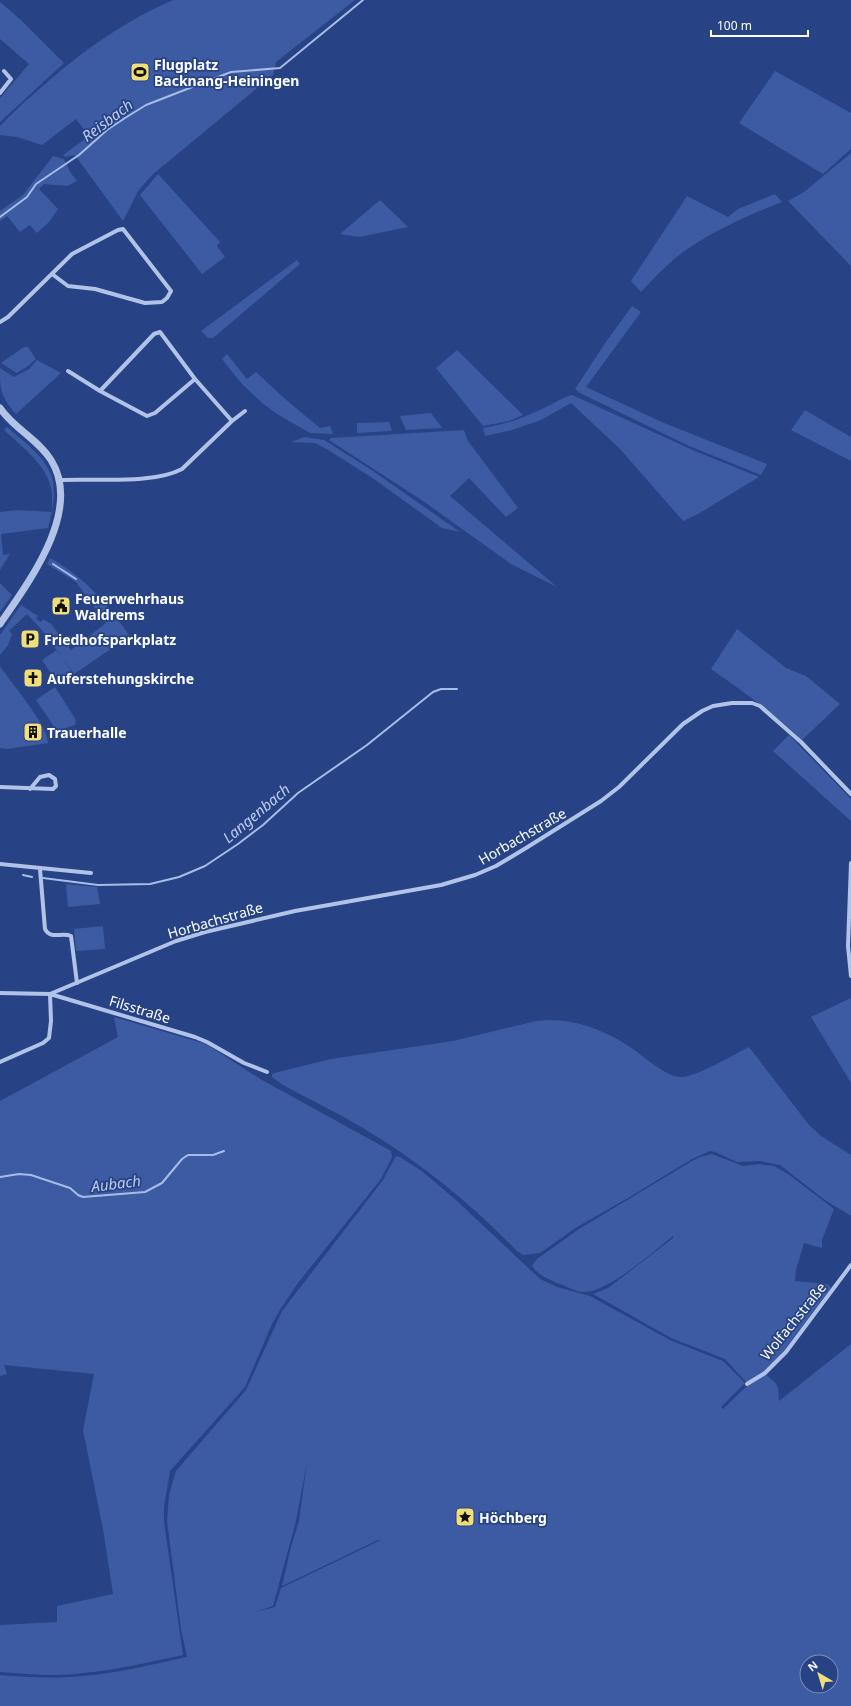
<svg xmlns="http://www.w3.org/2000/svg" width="851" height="1706" viewBox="0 0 851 1706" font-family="'Noto Sans',sans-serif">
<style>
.green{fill:#3c5ba2;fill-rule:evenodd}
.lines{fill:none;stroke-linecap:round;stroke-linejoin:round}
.stream{stroke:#a7bce8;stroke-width:2}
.minor{stroke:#b2c3e8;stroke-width:4}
.tertiary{stroke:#b2c3e8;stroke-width:7}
.labels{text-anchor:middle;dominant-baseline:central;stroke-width:3.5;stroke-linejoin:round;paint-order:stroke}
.poi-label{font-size:14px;font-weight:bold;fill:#fff;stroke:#274386;text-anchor:start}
.street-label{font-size:14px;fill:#fff;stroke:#274386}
.water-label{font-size:15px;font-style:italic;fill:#becdef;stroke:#274386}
</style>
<rect width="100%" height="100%" fill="#274386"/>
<path class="green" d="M173,0H355L276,62L273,75L152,175L138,191L123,221L75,155L65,157L63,155L89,136L76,119L42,145L17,137L0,135V126C14,111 30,97 45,84C84,50 126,20 173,0Z
M0,2L21,20L64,63L0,122V98L29,64L0,39Z
M775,71L851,113V149L823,174L739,123Z
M851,153V266L788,201L804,192Z
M53,156L64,159L70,172L77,181L67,186L44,184L39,189L58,209L49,222L37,233L30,225L20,232L7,216L0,221V211L23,195Z
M158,174L220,242L217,246L225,257L202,274L140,195Z
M775,194L782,202C749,215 715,230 686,250C669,262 655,277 641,292L631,281L687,196L728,217L738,209Z
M380,200L408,227L359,237L340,234Z
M297,260L300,264L213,338H208L201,331Z
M632,306L641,312L586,387L664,423L767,464L761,475L689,446L580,393L575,389L606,342Z
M24,347H28L36,359L28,366L17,373L1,363Z
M457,350L523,415L509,421L483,426L436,368Z
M227,354L247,379L256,372L284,398L320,428L330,426L333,434L310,433L277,414L261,402L242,384L222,359Z
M37,360L61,373L16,414C1,396 0,392 0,368L14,377L29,369Z
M572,395L695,451L759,477L698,514L683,521L620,449L571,403L541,420L512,430L485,436L483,428C507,424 524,418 546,407C555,403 563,397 572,395Z
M805,410L851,437V461L791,430Z
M431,413L442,428L406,430L400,416Z
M389,422L392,431L357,433V423Z
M7,427C47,461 64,472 48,528L1,534L3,555L10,554L0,570V512L17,510L52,512C52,505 52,499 52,493C49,466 22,447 4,430Z
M464,430L468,441L518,508L506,517L469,478L450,496L557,587L511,564L423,501L329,440L331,438Z
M304,437L324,440L373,471L460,532L442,528L371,477L325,448L315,443L291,442Z
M50,558C86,578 106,603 130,636L74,674L41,629L27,614L9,631L12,634L8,645L0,655V635L21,605L38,616L36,619L41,622L43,619L51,624L71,650L106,623L76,582L47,564Z
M0,583L12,595L0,612Z
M737,629L786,668L806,676L840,704L802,740C774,714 743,691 711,669Z
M57,650L73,674L58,684L42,660Z
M0,666C11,683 48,725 48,743L7,749L0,748Z
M55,687L76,720L75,725L57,731L36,700Z
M789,735L851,799V821L773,751Z
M66,884L97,887L100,904L68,907Z
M103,926L105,949L76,951L74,929Z
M851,998V1083L811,1017Z
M114,1017L206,1044L262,1080L391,1151L392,1157L381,1179L298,1283L281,1308L272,1324L245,1387L170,1471L164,1507V1522L183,1655C150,1662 117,1670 83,1673C56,1677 28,1674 0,1672V1625L57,1622V1606L113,1594L103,1529L83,1430L94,1374L4,1365L7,1374L0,1376V1101L118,1037Z
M549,1020C578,1020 606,1031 630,1047C643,1055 666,1078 682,1077C696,1077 735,1054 749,1047L809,1125L821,1136L851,1155V1216L825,1200L780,1165L760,1161L737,1162L715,1152L710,1151L692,1159L628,1198L577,1227L540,1253L523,1255L517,1251C474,1207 424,1165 371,1133C343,1115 312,1101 283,1085L272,1077V1074L278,1072L331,1059L453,1041L536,1021Z
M712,1154L743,1166L759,1164L774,1166L788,1174L834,1209L822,1240V1248L804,1243L796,1270L795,1281L828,1284L831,1288L784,1351L764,1373L747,1383L725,1359L671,1338L593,1294L608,1288L616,1282L673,1238V1236C654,1251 606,1294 583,1292C576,1292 567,1286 560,1284C550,1280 538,1275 532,1266L537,1259L579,1229L692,1161L700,1157Z
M396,1156L400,1157L423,1172L457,1201L540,1279L557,1287L590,1296L670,1340L723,1361L745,1383L721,1407L723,1409L748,1385L765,1374C779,1386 778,1383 779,1401L851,1344V1706H0V1675C27,1677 53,1679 80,1676C116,1674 152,1664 187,1657L181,1629L167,1521L169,1495L176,1471L246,1390L282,1311L383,1180ZM307,1462L299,1521L291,1547L282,1586L378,1540H381L281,1588L275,1607L255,1612L273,1606L296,1521ZM807,1662H831V1686H807Z"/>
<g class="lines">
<path class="stream" d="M0,217L27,197L36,184L79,155L107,130L125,118L146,105L231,72L280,68L363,0
M53,564L76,579
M23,875L32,877
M43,878L98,885L150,884L179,877L205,866L238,844L263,825L298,793L367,745L433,692L441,689H457
M0,1177L19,1174L31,1175L70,1188L78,1195L83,1197L145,1192L162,1183L182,1159L188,1155H213L224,1151"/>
<path class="minor" d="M0,93L11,79L4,71
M0,322L8,317L72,254L118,230L123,229L171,291L167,298L162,302L145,303L95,289L68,286L52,274
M68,371L100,391
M195,379L155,413L147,416L100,391L154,334L160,332L195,379L232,421
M60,480C95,478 152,485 182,469L232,421L245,411
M0,787L53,789L56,786L55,779L49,775L40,777L30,789
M851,863L848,946L851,976
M0,864L91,873
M40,869L45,929C50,940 62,932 71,936L77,983
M0,993L50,994L195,1037L207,1042L244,1063L267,1072
M50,994L176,941L205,932L295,911L441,885L475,875L496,866L526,848L601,801L619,787L683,724L702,711L713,706L732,703H752L760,706L801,742L851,794
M0,1062L43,1043L49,1038L51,1021L50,994
M747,1384L765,1373L786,1352L851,1265"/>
<path class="tertiary" d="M0,408C13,428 38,439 51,460C83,511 28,583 0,624"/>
</g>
<defs>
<symbol id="stadium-square" viewBox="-11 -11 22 22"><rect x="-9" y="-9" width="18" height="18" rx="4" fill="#f0df78" stroke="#274386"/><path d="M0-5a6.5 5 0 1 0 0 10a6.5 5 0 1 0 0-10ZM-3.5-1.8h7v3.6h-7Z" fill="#111"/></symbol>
<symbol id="civic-square" viewBox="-11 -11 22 22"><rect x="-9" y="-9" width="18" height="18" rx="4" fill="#f0df78" stroke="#274386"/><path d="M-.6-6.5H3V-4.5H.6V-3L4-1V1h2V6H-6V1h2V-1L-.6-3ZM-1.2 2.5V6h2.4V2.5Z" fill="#111"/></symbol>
<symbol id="parking-square" viewBox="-11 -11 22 22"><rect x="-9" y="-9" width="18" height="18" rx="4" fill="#f0df78" stroke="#274386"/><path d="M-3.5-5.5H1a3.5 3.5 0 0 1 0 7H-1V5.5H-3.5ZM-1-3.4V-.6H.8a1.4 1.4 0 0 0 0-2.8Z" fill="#111"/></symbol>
<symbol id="church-square" viewBox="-11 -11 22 22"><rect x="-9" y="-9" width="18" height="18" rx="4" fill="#f0df78" stroke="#274386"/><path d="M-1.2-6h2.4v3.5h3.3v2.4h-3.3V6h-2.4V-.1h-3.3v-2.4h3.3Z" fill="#111"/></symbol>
<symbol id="building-square" viewBox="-11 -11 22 22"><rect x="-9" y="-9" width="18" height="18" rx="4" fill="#f0df78" stroke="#274386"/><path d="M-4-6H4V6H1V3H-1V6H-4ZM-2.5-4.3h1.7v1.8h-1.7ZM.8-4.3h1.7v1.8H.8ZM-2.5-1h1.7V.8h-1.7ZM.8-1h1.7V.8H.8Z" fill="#111"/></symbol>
<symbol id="sight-square" viewBox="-11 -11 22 22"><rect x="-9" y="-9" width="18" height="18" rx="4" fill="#f0df78" stroke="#274386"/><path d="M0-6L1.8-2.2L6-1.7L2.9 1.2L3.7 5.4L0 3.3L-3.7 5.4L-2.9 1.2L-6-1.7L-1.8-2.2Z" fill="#111"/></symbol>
</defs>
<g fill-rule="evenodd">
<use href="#stadium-square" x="129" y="61" width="22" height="22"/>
<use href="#civic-square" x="50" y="595" width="22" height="22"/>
<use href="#parking-square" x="19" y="628" width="22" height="22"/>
<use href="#church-square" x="22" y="667" width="22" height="22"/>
<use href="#building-square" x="22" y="721" width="22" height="22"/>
<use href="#sight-square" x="454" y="1506" width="22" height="22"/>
</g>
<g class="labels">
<g class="poi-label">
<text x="154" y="64">Flugplatz<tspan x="154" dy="16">Backnang-Heiningen</tspan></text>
<text x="75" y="598">Feuerwehrhaus<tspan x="75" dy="16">Waldrems</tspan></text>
<text x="44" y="639">Friedhofsparkplatz</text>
<text x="47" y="678">Auferstehungskirche</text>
<text x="47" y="732">Trauerhalle</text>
<text x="479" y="1517">Höchberg</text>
</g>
<g class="street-label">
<text transform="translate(522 836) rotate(-30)">Horbachstraße</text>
<text transform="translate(215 920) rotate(-16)">Horbachstraße</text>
<text transform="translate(140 1009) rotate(17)">Filsstraße</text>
<text transform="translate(793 1321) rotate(-51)">Wolfachstraße</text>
</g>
<g class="water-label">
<text transform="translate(107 120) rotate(-37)">Reisbach</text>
<text transform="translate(256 813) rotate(-40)">Langenbach</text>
<text transform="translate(116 1183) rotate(-7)">Aubach</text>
</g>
</g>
<g transform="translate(819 1674) rotate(322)"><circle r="19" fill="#274386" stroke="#7d8eb6"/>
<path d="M0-3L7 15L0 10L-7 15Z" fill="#f0df78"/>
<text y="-6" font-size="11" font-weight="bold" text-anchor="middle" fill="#ffffff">N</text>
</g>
<path d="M711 30v6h97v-6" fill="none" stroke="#ffffff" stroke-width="2"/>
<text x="717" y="30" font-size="12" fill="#ffffff" stroke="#274386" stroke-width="3" paint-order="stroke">100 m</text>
</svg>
